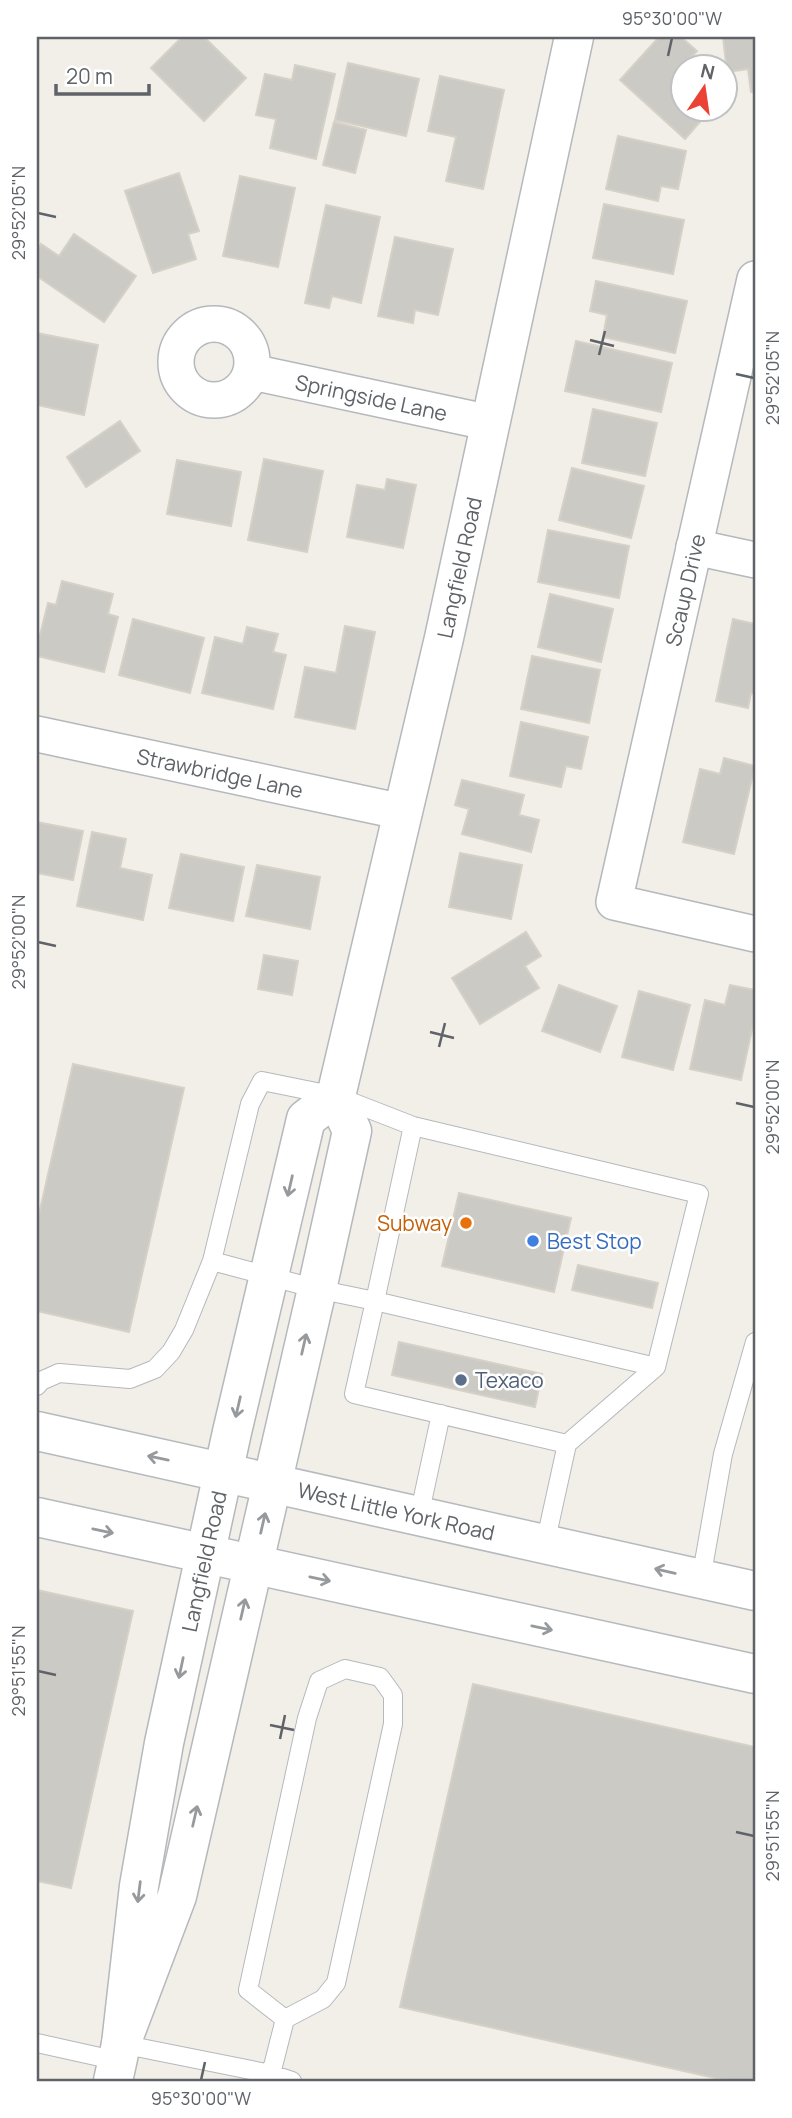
<svg xmlns="http://www.w3.org/2000/svg" width="792" height="2118" viewBox="0 0 792 2118" font-family="Manrope,sans-serif">
<style>
.building{fill:#cccac5;stroke:#d6d1c6;stroke-width:2}
.lines{fill:none;stroke-linecap:round;stroke-linejoin:round}
.service-casing{stroke:#b5b8bc;stroke-width:20}
.minor-casing{stroke:#b5b8bc;stroke-width:38}
.tertiary-casing{stroke:#b5b8bc;stroke-width:41}
.secondary-casing{stroke:#b6babf;stroke-width:41}
.service{stroke:#fff;stroke-width:18}
.minor{stroke:#fff;stroke-width:35}
.tertiary{stroke:#fff;stroke-width:38}
.secondary{stroke:#fff;stroke-width:38}
.oneway{stroke:#979a9d}
.ticks{fill:none;stroke:#5f6368;stroke-width:2.5}
.food-dot{fill:#e8710a;stroke:#fff;stroke-width:2.5}
.shop-dot{fill:#3f7fe0;stroke:#fff;stroke-width:2.5}
.service-dot{fill:#5c6f8a;stroke:#fff;stroke-width:2.5}
.labels{text-anchor:middle;dominant-baseline:central;stroke-width:5;stroke-linejoin:round;paint-order:stroke}
.street-label{font-size:21px;fill:#5f6368;stroke:#fff}
.food-label{font-size:21px;fill:#c56008;stroke:#fff;text-anchor:end}
.shop-label{font-size:21px;fill:#366cbe;stroke:#fff;text-anchor:start}
.service-label{font-size:21px;fill:#4e5e75;stroke:#fff;text-anchor:start}
.neatline{fill:none;stroke:#5f6368;stroke-width:2.5}
.ticks-label{font-size:18px;text-anchor:middle;fill:#5f6368}
</style>
<rect width="100%" height="100%" fill="#f1efe8"/>
<path class="building" d="M182,37H204L246,78L204,121L151,68Z
M659,37H681L697,51L684,65L686,66H684V108H712L685,139L620,80Z
M723,37H755V92H751L748,69L727,72Z
M348,63L419,79L406,136L335,120Z
M295,65L335,74L316,159L270,148L276,119L256,115L265,74L292,80Z
M440,76L504,90L483,189L446,181L456,137L428,131Z
M334,122L366,130L355,173L323,165Z
M618,136L686,151L678,189L661,186L658,201L606,189Z
M179,173L199,231L188,234L196,259L153,273L125,191Z
M240,176L295,188L278,267L223,256Z
M604,204L684,220L673,274L593,258Z
M326,205L380,217L361,303L332,296L329,308L305,303Z
M74,234L136,276L104,322L37,276V251L41,244L59,256Z
M395,237L453,249L438,315L415,310L413,323L378,316Z
M596,281L687,301L675,353L603,337L607,315L590,311Z
M37,333L98,345L84,415L37,405Z
M576,341L672,363L661,412L565,391Z
M593,409L657,423L645,476L582,463Z
M120,421L140,451L86,487L67,457Z
M264,459L323,471L307,552L248,540Z
M177,460L241,472L231,526L167,514Z
M572,468L644,486L631,538L559,520Z
M387,479L416,485L403,548L347,537L357,485L385,490Z
M548,530L629,546L619,598L538,582Z
M62,581L113,594L108,614L118,617L104,672L37,656V647L48,603L56,605Z
M550,594L613,609L601,662L538,647Z
M133,619L204,638L190,693L119,675Z
M733,619L755,624V694L751,693L748,708L716,701Z
M345,626L375,632L355,729L295,717L305,667L336,673Z
M247,627L278,634L273,652L286,655L273,709L202,693L215,637L243,644Z
M532,656L600,670L589,723L521,709Z
M521,722L588,737L581,769L566,766L561,787L510,776Z
M724,758L755,766L734,854L683,842L700,769L720,774Z
M462,780L524,795L519,815L539,820L531,852L462,834L469,809L455,805Z
M37,822L83,831L73,880L37,873Z
M92,832L126,839L120,868L152,875L143,920L77,906Z
M460,853L522,865L511,919L449,907Z
M181,854L244,867L233,921L169,908Z
M257,865L320,877L310,929L246,916Z
M526,932L541,956L525,966L539,988L480,1024L452,978Z
M264,955L298,961L292,995L258,989Z
M559,985L617,1006L600,1052L542,1031Z
M730,985L755,990V1016L741,1080L690,1069L705,1000L725,1005Z
M639,991L690,1005L673,1070L622,1057Z
M73,1064L184,1088L129,1332L37,1311V1223Z
M459,1193L571,1218L554,1292L442,1266Z
M578,1265L658,1283L652,1308L572,1290Z
M399,1342L542,1374L535,1407L392,1375Z
M37,1590L133,1611L71,1888L37,1881Z
M473,1684L755,1747V2081H728L400,2007Z"/>
<g class="lines">
<defs>
<path id="service" d="M413,1126L375,1301L656,1367
M212,1261L317,1289L375,1301L354,1394L567,1444
M37,1386L41,1381L59,1373L130,1379L155,1369L171,1352L184,1330L212,1261L250,1104L262,1081L336,1096L413,1126L699,1194L656,1367L567,1444L545,1544
M419,1516L441,1414
M701,1579L723,1454L755,1342
M37,2043L118,2061
M121,2044L271,2074L292,2081
M271,2074L285,2019L248,1990L307,1718L319,1681L345,1669L380,1677L393,1695V1724L336,1983L323,1999L285,2019"/>
<g id="minor">
<path d="M755,279L614,902L755,934"/>
<circle cx="214" cy="362" r="38"/>
<path id="s1" d="M252,372L491,423"/>
<path d="M694,547L755,560"/>
<path id="s2" d="M37,734L403,812"/>
</g>
<g id="tertiary">
<path id="s3" d="M121,2044L177,1896L317,1289L352,1131L336,1096L444,638L574,37"/>
<path id="s4" d="M113,2081L121,2044L139,1886L164,1743L232,1432L306,1119L336,1096"/>
</g>
<g id="secondary">
<path id="s5" d="M37,1431L755,1591"/>
<path d="M37,1517L755,1674"/>
</g>
</defs>
<use href="#service" class="service-casing"/>
<use href="#minor" class="minor-casing"/>
<use href="#tertiary" class="tertiary-casing"/>
<use href="#secondary" class="secondary-casing"/>
<use href="#service" class="service"/>
<use href="#minor" class="minor"/>
<use href="#tertiary" class="tertiary"/>
<use href="#secondary" class="secondary"/>
</g>
<defs><path id="oneway-shaft" d="M-6 0H5M1.5-3L5.5 0L1.5 3" fill="none" stroke-width="1.6" stroke-linecap="round" stroke-linejoin="round" transform="scale(1.75)"/></defs>
<g class="oneway">
<use href="#oneway-shaft" transform="translate(290 1186) rotate(103)"/>
<use href="#oneway-shaft" transform="translate(304 1344) rotate(-77)"/>
<use href="#oneway-shaft" transform="translate(238 1407) rotate(103)"/>
<use href="#oneway-shaft" transform="translate(158 1458) rotate(-168)"/>
<use href="#oneway-shaft" transform="translate(263 1523) rotate(-77)"/>
<use href="#oneway-shaft" transform="translate(103 1531) rotate(12)"/>
<use href="#oneway-shaft" transform="translate(665 1571) rotate(-167)"/>
<use href="#oneway-shaft" transform="translate(320 1579) rotate(12)"/>
<use href="#oneway-shaft" transform="translate(243 1609) rotate(-77)"/>
<use href="#oneway-shaft" transform="translate(542 1628) rotate(12)"/>
<use href="#oneway-shaft" transform="translate(181 1668) rotate(102)"/>
<use href="#oneway-shaft" transform="translate(195 1816) rotate(-77)"/>
<use href="#oneway-shaft" transform="translate(139 1892) rotate(97)"/>
</g>
<path class="ticks" d="M668,56L672,38M38,213L56,217M590,340L614,346M599,355L605,331M736,374L754,378M38,942L56,946M430,1032L454,1038M439,1047L445,1023M736,1103L754,1107M38,1671L56,1675M270,1725L294,1730M280,1739L285,1715M736,1832L754,1836M201,2080L205,2062"/>
<circle class="food-dot" cx="466" cy="1223" r="7"/>
<circle class="shop-dot" cx="533" cy="1241" r="7"/>
<circle class="service-dot" cx="461" cy="1380" r="7"/>
<g class="labels">
<g class="street-label">
<text stroke="none"><textPath href="#s1" startOffset="122">Springside Lane</textPath></text>
<text stroke="none"><textPath href="#s3" startOffset="1524">Langfield Road</textPath></text>
<text transform="translate(685 590) rotate(-77)">Scaup Drive</text>
<text stroke="none"><textPath href="#s2" startOffset="187">Strawbridge Lane</textPath></text>
<text stroke="none"><textPath href="#s5" startOffset="368">West Little York Road</textPath></text>
<text stroke="none"><textPath href="#s4" startOffset="528">Langfield Road</textPath></text>
</g>
<g class="food-label">
<text x="452" y="1223">Subway</text>
</g>
<g class="shop-label">
<text x="547" y="1241">Best Stop</text>
</g>
<g class="service-label">
<text x="475" y="1380">Texaco</text>
</g>
</g>
<rect width="792" height="2118" fill="none" stroke="#ffffff" stroke-width="77"/>
<g transform="translate(704 88) rotate(13)"><circle r="33" fill="#ffffff" stroke="#bfc1c3" stroke-width="2"/>
<path d="M0-5L12 26L0 18L-12 26Z" fill="#ea4335"/>
<text y="-10" font-size="19" font-weight="bold" text-anchor="middle" fill="#5f6368">N</text>
</g>
<path d="M56 84v10h93v-10" fill="none" stroke="#5f6368" stroke-width="3.5"/>
<text x="66" y="84" font-size="21" fill="#5f6368" stroke="#ffffff" stroke-width="5" paint-order="stroke">20 m</text>
<rect x="38" y="38" width="716" height="2042" class="neatline"/>
<g class="ticks-label">
<text x="672" y="25">95°30'00"W</text>
<text transform="translate(19 213) rotate(-90)" y="6">29°52'05"N</text>
<text transform="translate(773 378) rotate(-90)" y="6">29°52'05"N</text>
<text transform="translate(19 942) rotate(-90)" y="6">29°52'00"N</text>
<text transform="translate(773 1107) rotate(-90)" y="6">29°52'00"N</text>
<text transform="translate(19 1671) rotate(-90)" y="6">29°51'55"N</text>
<text transform="translate(773 1836) rotate(-90)" y="6">29°51'55"N</text>
<text x="201" y="2105">95°30'00"W</text>
</g>
</svg>
